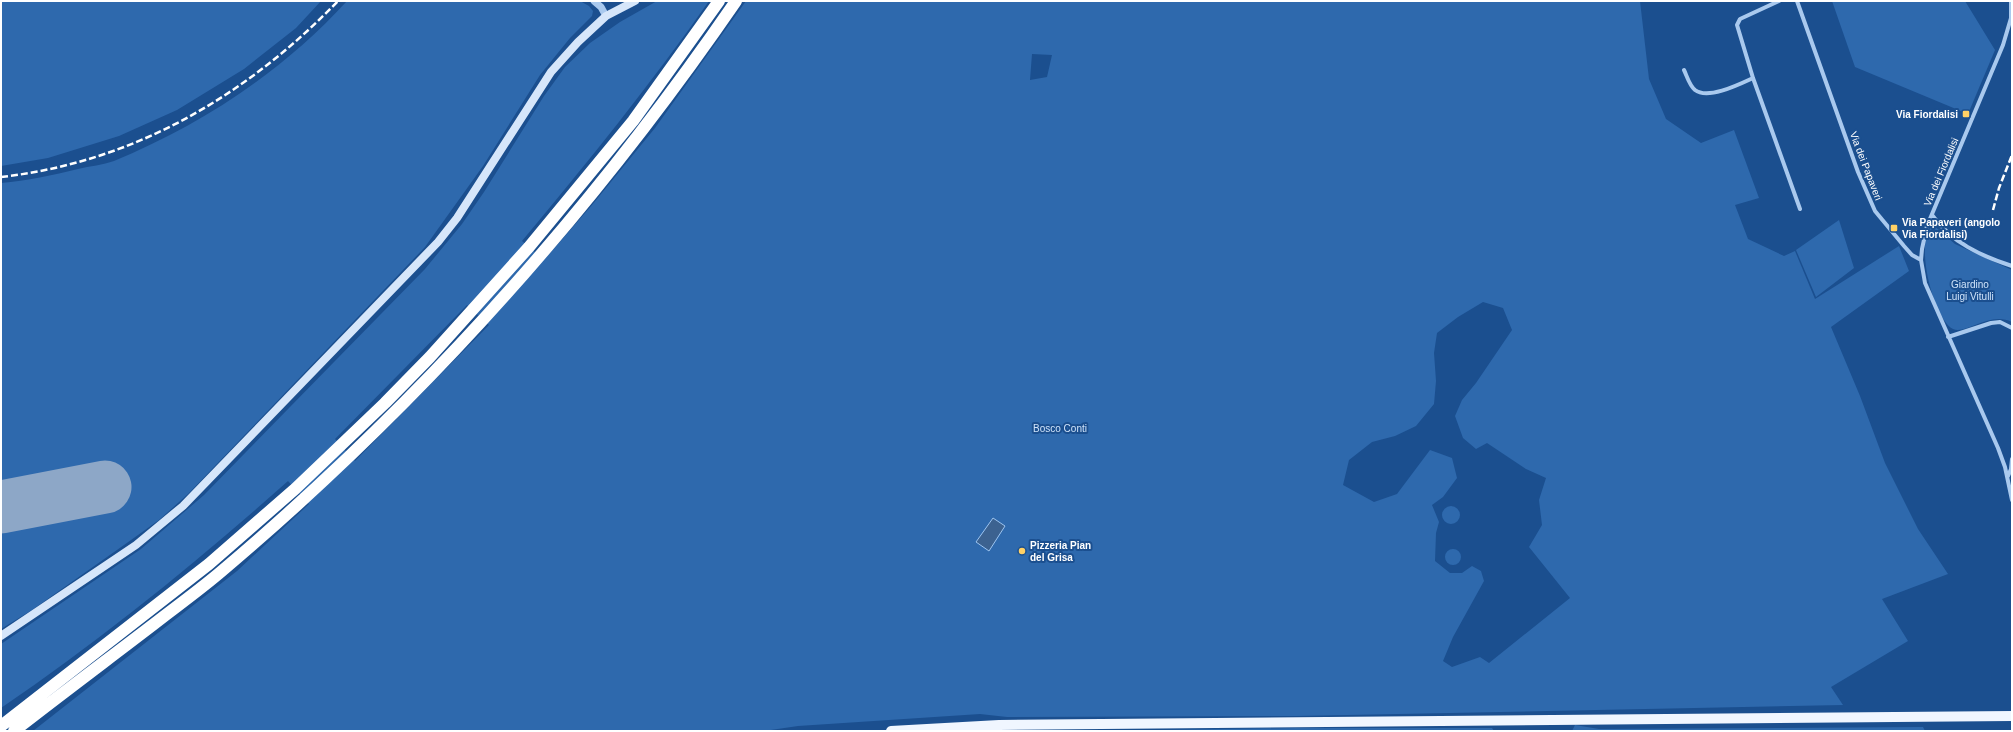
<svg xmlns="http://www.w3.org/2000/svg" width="2013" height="732" viewBox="0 0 2013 732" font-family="Helvetica,sans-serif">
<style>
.green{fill:#2e69ad;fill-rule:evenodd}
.water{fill:#3c6290;stroke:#9cc4f0}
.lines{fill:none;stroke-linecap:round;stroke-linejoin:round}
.runway{stroke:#8da7c7;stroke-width:53}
.minor{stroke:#a9c9ee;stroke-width:4}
.tertiary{stroke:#a9c9ee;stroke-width:7}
.secondary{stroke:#d6e6fa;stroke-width:8}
.primary{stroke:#f0f6ff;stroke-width:10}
.motorway{stroke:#fff;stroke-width:12}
.rail{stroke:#fff;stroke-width:2.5;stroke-dasharray:7 3;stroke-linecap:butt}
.poi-dot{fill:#ffd166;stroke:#1b4f8f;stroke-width:1.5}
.labels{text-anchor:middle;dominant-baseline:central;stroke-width:4;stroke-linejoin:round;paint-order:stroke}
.poi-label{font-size:10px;font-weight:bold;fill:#fff;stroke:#1b4f8f;text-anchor:start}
.street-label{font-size:10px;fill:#fff;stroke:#1b4f8f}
.park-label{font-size:10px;fill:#cfe3fa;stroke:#1b4f8f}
</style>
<rect width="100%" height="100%" fill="#1b4f8f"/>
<path class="green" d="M1,1H321L296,28L244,69L177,110L119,136L48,158L1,166Z
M347,1H580L589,6L593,11L592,16L570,38L540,75L483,166L425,247L188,494L159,520L124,545L32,610L1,629V183C27,181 53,175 78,169C90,166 103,165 114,161C202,125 283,71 347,1Z
M657,1H709C651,84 587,163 522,241L544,260L592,205L655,128L746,1H1640L1649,79L1666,119L1701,143L1734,130L1759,198L1735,205L1748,239L1784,256L1795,251L1815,299L1899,246L1909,271L1831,327L1860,396L1885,463L1918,529L1948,574L1882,599L1908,641L1831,687L1843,705L1297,716L1007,717L980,714L798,726L764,731H33L237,571L309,504L288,481C197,562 102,639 1,708V644L141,549L204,495L425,269L462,224L484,192L544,96L565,67L590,43L620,22ZM1032,54L1052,55L1047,77L1030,80ZM1483,302L1503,308L1512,330L1476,383L1462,400L1455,416L1463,438L1476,449L1487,443L1526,469L1546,478L1539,500L1542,525L1529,547L1570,598L1489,663L1480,657L1452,667L1443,661L1453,637L1484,581L1481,571L1472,566L1462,573H1450L1435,561L1436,533L1439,522L1432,505L1443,497L1457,478L1452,458L1430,450L1397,494L1374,502L1343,485L1349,460L1372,442L1395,436L1416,426L1434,404L1436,381L1434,353L1437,333L1458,317ZM467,305L489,325L355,461L335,439Z
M1832,1H1965L1995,50L1968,114L1855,67Z
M1839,220L1854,268L1816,297L1796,250Z
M1933,225L1955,244L2012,270V322C1989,311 1966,335 1953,329C1934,320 1913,241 1933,225Z
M1442 515a9 9 0 1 1 18 0a9 9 0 1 1-18 0Z
M1445 557a8 8 0 1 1 16 0a8 8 0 1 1-16 0Z
M1575,725L1599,729L1923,727L1925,731H1572Z
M1297,728H1492L1494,731H1095Z"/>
<path class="water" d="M993,518L1005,526L989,551L976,542Z"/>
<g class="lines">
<path class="runway" d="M1,507L105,487"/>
<path class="minor" d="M1779,1L1740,19L1737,25L1753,78L1800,209
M1797,1L1858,172L1875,211L1904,246L1912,255L1921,260
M2011,1V18L2003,45L1927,226L1922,249L1921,260L1925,283L1998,448L2005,467L2012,500
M1684,70C1687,76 1689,85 1695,90C1708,100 1740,84 1753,78
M1932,215C1951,242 1981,256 2012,266
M1948,337L1991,323L2000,322L2012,328
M2008,476L2011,469L2012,459"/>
<path class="tertiary" d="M594,1L601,7L606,16"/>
<path class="secondary" d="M1,636L136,545L183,506L438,242L457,218L551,72L578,42L606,16L635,1"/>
<path class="primary" d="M891,731L999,725L2012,716"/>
<path class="motorway" d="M1,726L209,564L295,489L385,403L430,357L529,247L633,121L719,1
M14,731C60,695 107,660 154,624C177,606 201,589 223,570C419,404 591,212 736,1"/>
<path class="rail" d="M1,177C134,162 246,96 338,1
M1993,210L1999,188L2012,155"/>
</g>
<g class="poi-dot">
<rect x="1962" y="110" width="8" height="8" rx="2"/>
<rect x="1890" y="224" width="8" height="8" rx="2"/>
<circle cx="1022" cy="551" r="4"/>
</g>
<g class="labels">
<g class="poi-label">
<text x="1958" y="114" text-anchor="end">Via Fiordalisi</text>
<text x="1902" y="222">Via Papaveri (angolo<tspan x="1902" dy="12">Via Fiordalisi)</tspan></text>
<text x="1030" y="545">Pizzeria Pian<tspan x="1030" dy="12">del Grisa</tspan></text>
</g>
<g class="street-label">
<text transform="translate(1866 166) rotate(69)">Via dei Papaveri</text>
<text transform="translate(1941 172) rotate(-67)">Via dei Fiordalisi</text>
</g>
<g class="park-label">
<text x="1970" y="284">Giardino<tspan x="1970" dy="12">Luigi Vitulli</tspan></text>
<text x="1060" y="428">Bosco Conti</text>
</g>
</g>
<rect width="2013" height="732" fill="none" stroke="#ffffff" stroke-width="4"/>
</svg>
